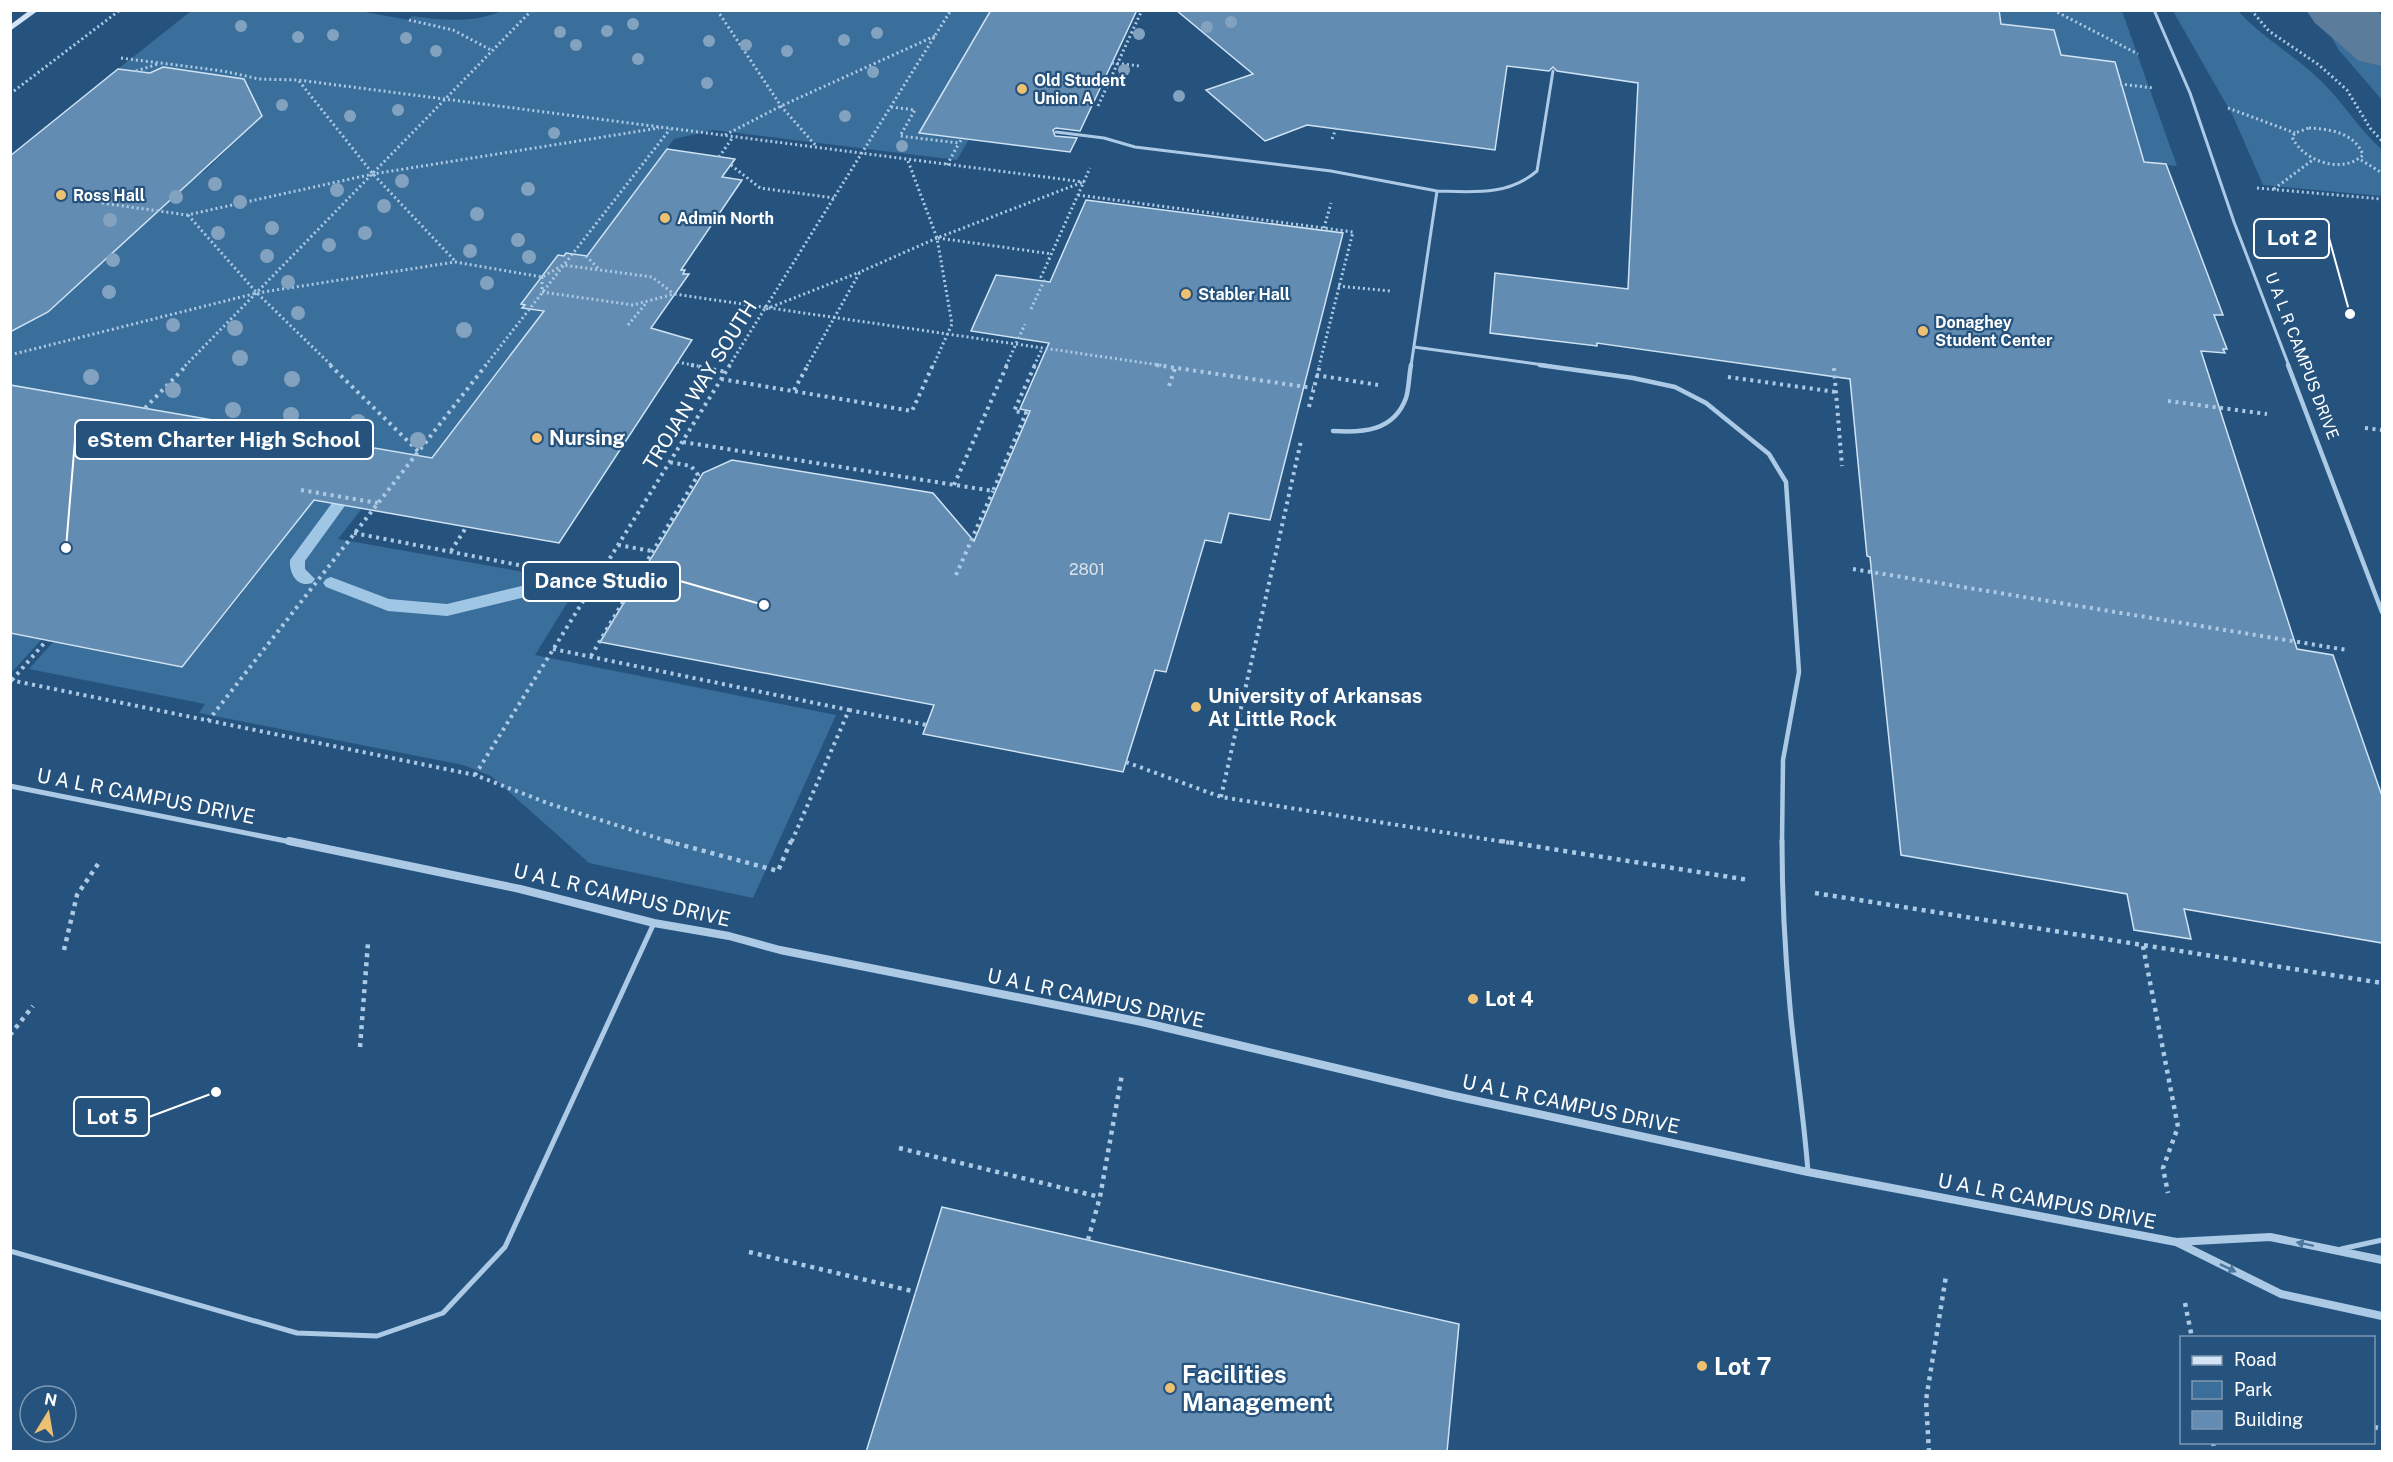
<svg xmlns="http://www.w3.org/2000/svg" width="2393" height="1462" viewBox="0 0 2393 1462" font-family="'Public Sans',sans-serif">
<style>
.green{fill:#3a6e9b}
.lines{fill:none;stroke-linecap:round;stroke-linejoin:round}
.stream{fill:#a0c6e6;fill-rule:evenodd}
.river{fill:#5b7c9a;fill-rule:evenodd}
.building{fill:#628cb1;stroke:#cfe3f4;stroke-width:1.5}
.path-far2{stroke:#accae5;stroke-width:3;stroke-dasharray:2 3;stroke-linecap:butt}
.path-far1{stroke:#accae5;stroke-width:4;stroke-dasharray:3 4.5;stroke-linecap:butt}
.path{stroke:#accae5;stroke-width:4.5;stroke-dasharray:4 5;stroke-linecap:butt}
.lane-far2{stroke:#accae5;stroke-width:3}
.lane-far1{stroke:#accae5;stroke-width:4.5}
.lane{stroke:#accae5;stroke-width:5}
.street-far1{stroke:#accae5;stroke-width:5}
.street{stroke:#accae5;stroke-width:8}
.secondary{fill:#d5e5f5;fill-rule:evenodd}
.tree{fill:#83a2bf}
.oneway{fill:#4e779d}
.poi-dot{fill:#eec071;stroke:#26537e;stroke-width:2}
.labels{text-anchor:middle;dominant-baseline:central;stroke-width:4.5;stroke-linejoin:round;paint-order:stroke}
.far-poi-label{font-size:16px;font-weight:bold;fill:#fff;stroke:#26537e;text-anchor:start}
.far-street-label{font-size:16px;fill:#fff;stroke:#26537e}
.number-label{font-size:16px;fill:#d8e2ec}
.street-label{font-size:20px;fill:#fff;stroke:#26537e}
.poi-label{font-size:20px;font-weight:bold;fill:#fff;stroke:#26537e;text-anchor:start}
.near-poi-label{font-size:24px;font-weight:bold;fill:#fff;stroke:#26537e;text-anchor:start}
.leader{fill:none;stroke:#fff;stroke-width:2}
.callout-dot{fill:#fff;stroke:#26537e;stroke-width:2}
.callout{fill:#26537e;stroke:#fff;stroke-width:2}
.callout-label{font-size:21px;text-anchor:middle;font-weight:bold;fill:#fff}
</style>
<rect width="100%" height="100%" fill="#26537e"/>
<path class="green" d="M354,10L409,20L412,16C445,21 474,23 505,10L990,11L919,132L969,139L957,160L713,130L674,139L586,256L558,255L521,303L525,305L522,308L544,312L431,459L11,385V325L35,319L48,312L133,234L125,183L204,172L257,121L260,111C256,103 236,87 229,77L163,67L150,73L118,69L191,11Z
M1999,11H2122L2177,166L2141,162L2115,62L2061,55L2054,30L2001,24Z
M2173,11H2238C2263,38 2294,55 2320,80C2343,102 2359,129 2382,150V196L2263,185L2233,116Z
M2351,30L2382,35V100L2338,49L2332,38L2340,31Z
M370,498L338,539L580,582L535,655L836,715L753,898L589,863L491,776L463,765L199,713L205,704L29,669L54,641L182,667L243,592L105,566L293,500Z
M11,633L42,639L11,673Z"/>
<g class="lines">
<path class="stream" d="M340,498L347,503L305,561V569L315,579L312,583C297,588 289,573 290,560L335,499Z
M331,577L389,599L447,604L555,578L560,580L563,584L560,588L555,590L447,616L388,611L326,587L323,583L326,579Z"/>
<path class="river" d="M2306,10H2377L2382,15V66L2359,61L2315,23Z"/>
</g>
<path class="building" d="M991,10H1137L1080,131L1056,128L1053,130L1055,136L1077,138L1070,152L919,133Z
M1176,10H1999L2001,24L2054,30L2061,55L2115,62L2144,162L2166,164L2223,315H2214L2227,349H2223L2225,353L2201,351L2297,649L2333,655L2382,796V943L2184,909L2191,939L2134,930L2127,894L1901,855L1870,557L1867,556L1850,379L1597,343V346L1490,333L1495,273L1628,289L1638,83L1557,71L1553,67L1549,71L1507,66L1495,150L1307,125L1265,141L1206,90L1253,74Z
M163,67L244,79L262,116L48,312L10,332V156L118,69L150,73Z
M667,149L735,159L722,177L742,180L681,270H685L683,274H689L651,328L692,340L559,543L314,500L182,667L10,633V385L432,458L544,311L522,308L525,305L521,304L558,255L564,256L566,253L587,256Z
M1086,200L1343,233L1270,520L1229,513L1221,543L1205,540L1166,672L1155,670L1123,772L923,734L934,705L600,642L703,473L732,460L933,493L974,541L1030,411L1020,409L1049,343L971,331L996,275L1050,282Z
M942,1207L1459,1324L1447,1452H866Z"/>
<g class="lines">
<path class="path-far2" d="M717,10L781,106L817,147
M2053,10L2138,54
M2251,10L2269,31L2319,65L2347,90L2370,128L2382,141
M409,20L453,30L493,51
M121,58L223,71L259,79L298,80L1084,182
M1112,63L1140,66
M136,71L158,64
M299,81L373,174L455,261
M2120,84L2154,88
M10,94L120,10
M1098,106L1142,10
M891,107L915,110L900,136L959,143L963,138
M2228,108L2295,133
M2309,128C2330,129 2355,133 2363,155C2342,175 2303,161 2292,137L2295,133Z
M725,135L781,106L935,36
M1332,139L1337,126
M719,157L733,137
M2361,160L2382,173
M908,161L937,238L952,324L933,366
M731,165L760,188L834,198
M947,165L959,143
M2257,188L2382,199
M2274,189L2314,159
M1078,195L1353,232L1319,366
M102,203L187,215L373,174L659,128
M188,215L257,293L332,366
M1324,228L1331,203
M938,238L1052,254
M586,256L600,270
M542,277V292L633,305L674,294L1166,366
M1338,286L1390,291
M766,309L860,272
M1031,309L1044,281L1041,277L1090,168
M628,325L647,302
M10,355L257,293L455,262L542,277L563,265L652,277L674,294
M677,362L698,366
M185,366L532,10
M485,366L670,129
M729,366L951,10
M807,366L860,272L937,238L1083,182
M1006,366L1025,324
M1034,366L1042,349"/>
<path class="path-far1" d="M330,365L418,451
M691,365L726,372
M1156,365L1313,388
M1834,368L1842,466
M1316,375L1378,385
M1728,377L1836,392
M721,379L912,411L933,365
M1169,386L1175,368
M794,390L808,365
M2168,401L2267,414
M1309,407L1320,365
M145,408L187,365
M2365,428L2382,430
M683,442L993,491L1026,413L1014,411L1035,365
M954,485L1007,365
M301,490L378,503
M354,533L596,580
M618,545L652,551
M451,551L467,526
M1853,569L2347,650
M956,575L993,491
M553,649L849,710L791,843
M591,656L698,475L691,466L669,462
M10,680L475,775L550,804L673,843
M12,680L47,640
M849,710L927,725
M208,721L486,365
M1126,762L1221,797L1511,843
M475,775L730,365
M1221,797L1301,441"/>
<path class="path" d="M667,841L778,871L791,841
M1501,841L1749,880
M1815,893L2382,983
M2143,946L2178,1127L2163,1168L2168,1193
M64,950L77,895L98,864
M10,1035L33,1006
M360,1047L368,943
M899,1148L1100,1197
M1088,1240L1100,1197L1122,1074
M749,1252L916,1292
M2185,1303L2192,1338
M2374,1427L2382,1429
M2213,1442L2215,1452
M1929,1452L1926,1400L1946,1276"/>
<path class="lane-far2" d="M2154,10L2190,93L2234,222L2289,366
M1056,132L1104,138L1135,147L1331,171L1437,191
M1414,347L1551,366
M1411,366L1437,191C1473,192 1508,196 1537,171L1553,71"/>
<path class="lane-far1" d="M1540,365L1633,378L1675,387L1706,403L1769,454L1786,482L1799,672L1783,760L1782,843
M2288,365L2382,612
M1333,431C1363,433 1394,431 1406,398C1409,388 1409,375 1411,365"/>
<path class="lane" d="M1782,841C1782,896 1785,952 1790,1007C1795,1062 1804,1117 1808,1172
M2341,1249L2382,1240
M10,1251L297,1333L377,1336L443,1313L505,1247L654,923"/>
<path class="street-far1" d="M10,786L296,843"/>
<path class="street" d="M289,841L520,889L654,923L729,936L780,950L1142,1022L1450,1095L1808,1172L2176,1242L2270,1237L2382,1260
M2176,1242L2281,1294L2382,1316"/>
<path class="secondary" d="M30,10H39L10,31V25Z"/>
</g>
<g class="tree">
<circle cx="1231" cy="22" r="6"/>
<circle cx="633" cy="24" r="6"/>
<circle cx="241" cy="26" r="6"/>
<circle cx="1207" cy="27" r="6"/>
<circle cx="607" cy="31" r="6"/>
<circle cx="560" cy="32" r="6"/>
<circle cx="877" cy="33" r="6"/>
<circle cx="1139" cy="34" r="6"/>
<circle cx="333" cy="35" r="6"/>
<circle cx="298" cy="37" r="6"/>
<circle cx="406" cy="38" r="6"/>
<circle cx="844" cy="40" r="6"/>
<circle cx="709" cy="41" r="6"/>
<circle cx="576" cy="45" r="6"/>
<circle cx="746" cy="45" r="6"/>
<circle cx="436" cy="51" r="6"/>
<circle cx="787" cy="51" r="6"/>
<circle cx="638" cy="59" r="6"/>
<circle cx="1124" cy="70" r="6"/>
<circle cx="873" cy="72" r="6"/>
<circle cx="707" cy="83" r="6"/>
<circle cx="1179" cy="96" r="6"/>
<circle cx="282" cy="105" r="6"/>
<circle cx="398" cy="110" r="6"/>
<circle cx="350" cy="116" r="6"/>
<circle cx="845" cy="116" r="6"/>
<circle cx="554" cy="133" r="6"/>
<circle cx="902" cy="146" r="6"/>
<circle cx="402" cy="181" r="7"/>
<circle cx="215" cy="184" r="7"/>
<circle cx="528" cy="189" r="7"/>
<circle cx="337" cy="190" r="7"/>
<circle cx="176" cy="197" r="7"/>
<circle cx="240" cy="202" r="7"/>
<circle cx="384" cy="206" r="7"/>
<circle cx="477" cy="214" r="7"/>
<circle cx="110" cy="220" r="7"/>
<circle cx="272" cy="228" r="7"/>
<circle cx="218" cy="233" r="7"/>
<circle cx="365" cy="233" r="7"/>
<circle cx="518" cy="240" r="7"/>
<circle cx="329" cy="245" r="7"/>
<circle cx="470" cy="251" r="7"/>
<circle cx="267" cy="256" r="7"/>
<circle cx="529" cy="257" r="7"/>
<circle cx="113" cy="260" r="7"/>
<circle cx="288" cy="282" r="7"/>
<circle cx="487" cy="283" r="7"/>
<circle cx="109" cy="292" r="7"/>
<circle cx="298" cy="313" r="7"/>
<circle cx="173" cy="325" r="7"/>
<circle cx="235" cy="328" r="8"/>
<circle cx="464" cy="330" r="8"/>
<circle cx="240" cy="358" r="8"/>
<circle cx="91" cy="377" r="8"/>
<circle cx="292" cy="379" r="8"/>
<circle cx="173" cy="390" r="8"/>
<circle cx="233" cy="410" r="8"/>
<circle cx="291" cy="415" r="8"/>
<circle cx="358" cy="422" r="8"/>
<circle cx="418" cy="440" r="8"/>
</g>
<defs><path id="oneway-solid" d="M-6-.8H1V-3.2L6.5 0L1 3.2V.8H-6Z" transform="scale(1.5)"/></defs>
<g class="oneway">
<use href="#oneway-solid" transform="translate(2305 1244) rotate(-168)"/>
<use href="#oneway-solid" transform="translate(2228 1268) rotate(26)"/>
</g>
<g class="poi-dot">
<circle cx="1022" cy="89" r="6"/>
<circle cx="61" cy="195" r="6"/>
<circle cx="665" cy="218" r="6"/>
<circle cx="1186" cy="294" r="6"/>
<circle cx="1923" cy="331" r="6"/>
<circle cx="537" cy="438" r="6"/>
<circle cx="1196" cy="707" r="6"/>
<circle cx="1473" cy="999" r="6"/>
<circle cx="1702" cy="1366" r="6"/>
<circle cx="1170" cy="1388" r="6"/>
</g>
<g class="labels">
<g class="far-poi-label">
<text x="1034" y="80">Old Student<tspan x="1034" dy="18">Union A</tspan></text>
<text x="73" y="195">Ross Hall</text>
<text x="677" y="218">Admin North</text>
<text x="1198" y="294">Stabler Hall</text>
<text x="1935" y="322">Donaghey<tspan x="1935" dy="18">Student Center</tspan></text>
</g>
<g class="far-street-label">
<text transform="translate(2302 356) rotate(69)">U A L R CAMPUS DRIVE</text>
</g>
<g class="number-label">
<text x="1087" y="569">2801</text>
</g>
<g class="street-label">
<text transform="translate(700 385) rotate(-58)">TROJAN WAY SOUTH</text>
<text transform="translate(146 796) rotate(11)">U A L R CAMPUS DRIVE</text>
<text transform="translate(622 895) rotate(13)">U A L R CAMPUS DRIVE</text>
<text transform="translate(1096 998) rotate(12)">U A L R CAMPUS DRIVE</text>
<text transform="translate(1571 1104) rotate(12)">U A L R CAMPUS DRIVE</text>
<text transform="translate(2047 1201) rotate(11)">U A L R CAMPUS DRIVE</text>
</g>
<g class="poi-label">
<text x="549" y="438">Nursing</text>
<text x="1208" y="696">University of Arkansas<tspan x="1208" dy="23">At Little Rock</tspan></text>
<text x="1485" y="999">Lot 4</text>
</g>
<g class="near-poi-label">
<text x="1714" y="1366">Lot 7</text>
<text x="1182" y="1374">Facilities<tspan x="1182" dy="28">Management</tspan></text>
</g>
</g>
<path class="leader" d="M2350 314L2329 238M66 548L75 440M764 605L680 581M216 1092L149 1117"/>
<g class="callout-dot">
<circle cx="2350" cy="314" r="6"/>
<circle cx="66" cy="548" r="6"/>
<circle cx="764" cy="605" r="6"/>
<circle cx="216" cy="1092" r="6"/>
</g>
<g class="callout">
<rect x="2254" y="219" width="75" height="39" rx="6"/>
<rect x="75" y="420" width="298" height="39" rx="6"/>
<rect x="523" y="562" width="157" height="39" rx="6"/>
<rect x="74" y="1097" width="75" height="39" rx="6"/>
</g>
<g class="callout-label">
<text x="2292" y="245">Lot 2</text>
<text x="224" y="447">eStem Charter High School</text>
<text x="601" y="588">Dance Studio</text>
<text x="112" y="1124">Lot 5</text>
</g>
<rect width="2393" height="1462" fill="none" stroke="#ffffff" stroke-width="24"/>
<rect x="2180" y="1336" width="195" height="108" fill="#26537e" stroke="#7d98b2" stroke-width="1.5"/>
<rect x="2192" y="1356" width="30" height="9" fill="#d5e5f5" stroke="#7d98b2" stroke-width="1.5"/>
<text x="2234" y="1366" font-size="18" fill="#ffffff">Road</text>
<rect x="2192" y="1381" width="30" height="18" fill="#3a6e9b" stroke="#7d98b2" stroke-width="1.5"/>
<text x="2234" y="1396" font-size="18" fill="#ffffff">Park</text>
<rect x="2192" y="1411" width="30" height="18" fill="#628cb1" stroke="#7d98b2" stroke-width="1.5"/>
<text x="2234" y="1426" font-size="18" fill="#ffffff">Building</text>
<g transform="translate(48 1414) rotate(11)"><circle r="28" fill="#26537e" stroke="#7d98b2" stroke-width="1.5"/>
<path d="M0-4.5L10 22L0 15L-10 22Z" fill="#eec071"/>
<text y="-9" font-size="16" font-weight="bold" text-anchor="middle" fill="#ffffff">N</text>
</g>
</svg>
